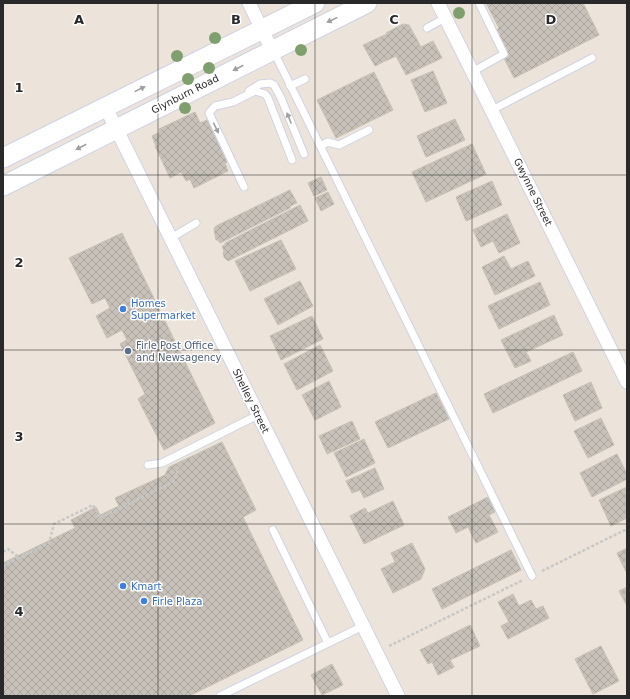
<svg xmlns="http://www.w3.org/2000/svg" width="630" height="699" viewBox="0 0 630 699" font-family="'DejaVu Sans',sans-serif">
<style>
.building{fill:url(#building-cross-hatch);stroke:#c7c0b3}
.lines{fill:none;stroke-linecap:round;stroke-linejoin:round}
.service-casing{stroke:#cfd2e2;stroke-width:9}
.minor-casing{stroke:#cfd2e2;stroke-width:15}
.secondary-casing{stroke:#cfd2e2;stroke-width:21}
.path{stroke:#c7c7c7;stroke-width:2.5;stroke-dasharray:3 2;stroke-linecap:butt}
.service{stroke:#fff;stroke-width:7}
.minor{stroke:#fff;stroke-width:13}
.secondary{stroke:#fff;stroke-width:19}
.tree{fill:#809f6f}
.oneway{fill:#9f9f9f}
.grid{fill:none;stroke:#292929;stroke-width:1;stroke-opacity:0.55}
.shop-dot{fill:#3f7fe0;stroke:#fff;stroke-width:1.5}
.service-dot{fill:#5c6f8a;stroke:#fff;stroke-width:1.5}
.labels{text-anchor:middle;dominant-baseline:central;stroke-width:3;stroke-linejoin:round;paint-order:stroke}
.street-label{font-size:10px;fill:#292929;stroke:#fff}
.shop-label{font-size:10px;fill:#366cbe;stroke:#fff;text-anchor:start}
.service-label{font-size:10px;fill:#4e5e75;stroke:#fff;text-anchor:start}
.grid-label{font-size:13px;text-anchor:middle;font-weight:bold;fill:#292929;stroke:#fff;stroke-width:3;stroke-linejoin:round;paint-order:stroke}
</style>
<defs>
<pattern id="building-cross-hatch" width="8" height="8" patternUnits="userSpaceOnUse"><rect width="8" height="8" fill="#c7c1b9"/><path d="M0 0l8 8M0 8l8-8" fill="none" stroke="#aba69f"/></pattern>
</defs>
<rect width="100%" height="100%" fill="#ece4da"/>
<path class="building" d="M486,3H583L599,35L514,78L504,58L509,56L496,31L499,28Z
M403,24L409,25L421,47L433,41L442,58L406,75L396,56L375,66L363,45L387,34L386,33Z
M433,71L447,103L425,112L411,80Z
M374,72L393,110L336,138L317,100Z
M195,112L200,123L207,120L227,162L225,163L228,171L194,188L190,179L186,181L181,172L170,178L155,146H156L152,136L160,132L159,129Z
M455,119L465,140L426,157L417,136Z
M472,144L486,174L426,202L412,172Z
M321,177L327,190L314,196L308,183Z
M492,181L502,205L466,221L456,197Z
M290,190L297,203L290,206V208L220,243L218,240H216L214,229L216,226Z
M328,192L334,204L321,211L315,198Z
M300,205L308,221L228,261L224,257L223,253L224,251L222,246L225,245V243Z
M507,214L520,243L499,253L493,241L481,247L473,230Z
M122,233L215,423L164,450L138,399L145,394L120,344L127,340L122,330L107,338L96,316L110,308L105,298L92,304L69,258Z
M281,240L296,269L250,291L235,261Z
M504,256L511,269L528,261L535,276L495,295L482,267Z
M300,281L313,306L278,325L264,299Z
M540,282L550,305L499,329L488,306Z
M554,315L563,335L526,352L531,361L515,368L501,340Z
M312,316L323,339L281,360L270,336Z
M320,345L333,371L297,390L284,364Z
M573,352L582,371L493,413L484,394Z
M329,381L341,407L315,420L302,395Z
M591,382L602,408L575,421L563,395Z
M436,393L449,419L388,448L375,422Z
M601,418L614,445L588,458L574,431Z
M352,421L360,439L327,454L319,436Z
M364,439L375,463L346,477L334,453Z
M222,442L256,510L243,517L303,640L189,696H3V563L75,528L71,520L96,507L100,515L119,506L115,498L165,475L169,467Z
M617,454L627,474V479L592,497L580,473Z
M375,468L384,489L364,498L360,490L352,493L346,481Z
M627,487V518L611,526L599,500Z
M488,497L495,512L489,515L498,532L476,543L468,527L456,533L448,517Z
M393,501L404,525L364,544L350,516L365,508L368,513Z
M412,543L425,569L421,579L393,593L381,569L395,562L391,553Z
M627,548V574L617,553Z
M511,550L521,570L442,609L432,589Z
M627,587V606L619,591Z
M513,594L519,606L531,600L536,609L543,606L549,618L508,639L501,626L509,622L498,602Z
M470,625L480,646L450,660L454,667L438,675L432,662L428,664L420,650Z
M601,646L619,681L593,694L575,659Z
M332,664L343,685L322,695L311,675Z"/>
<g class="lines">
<defs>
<path id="service" d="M427,28L445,18
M273,50L532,576
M472,72L504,54L479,3
M290,86L305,79
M249,91L260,84L270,83L274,85L281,98L304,154
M492,110L592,58
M320,146L328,142L339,145L369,130
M244,187L209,113L215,106L233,102L255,91L265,94L268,98L292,160
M171,238L196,223
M148,465L162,463L258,415
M273,530L328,643
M220,696L363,626"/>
<path id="minor" d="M249,3L272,50
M438,3L627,382
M105,106L398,696"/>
<path id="secondary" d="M3,158L315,3
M3,186L367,3"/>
</defs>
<use href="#service" class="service-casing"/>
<use href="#minor" class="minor-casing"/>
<use href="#secondary" class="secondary-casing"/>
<path class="path" d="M3,552L8,549L20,558
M3,566L49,543L54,524L93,505L100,518L173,482L179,467
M542,571L627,529
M389,646L523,580"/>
<use href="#service" class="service"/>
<use href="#minor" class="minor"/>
<use href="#secondary" class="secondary"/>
</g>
<g class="tree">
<circle cx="459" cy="13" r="6"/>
<circle cx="215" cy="38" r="6"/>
<circle cx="301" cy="50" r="6"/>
<circle cx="177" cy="56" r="6"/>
<circle cx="209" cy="68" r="6"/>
<circle cx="188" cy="79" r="6"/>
<circle cx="185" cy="108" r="6"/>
</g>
<defs><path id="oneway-solid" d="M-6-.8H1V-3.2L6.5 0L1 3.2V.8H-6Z"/></defs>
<g class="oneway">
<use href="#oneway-solid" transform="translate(332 20) rotate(154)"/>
<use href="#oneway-solid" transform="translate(238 68) rotate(153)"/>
<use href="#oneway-solid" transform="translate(140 89) rotate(-26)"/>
<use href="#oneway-solid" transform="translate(289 118) rotate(-112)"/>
<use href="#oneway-solid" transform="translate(216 128) rotate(64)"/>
<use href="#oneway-solid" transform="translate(81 147) rotate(153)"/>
</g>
<path class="grid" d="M158,3V696M315,3V696M472,3V696M3,175H627M3,350H627M3,524H627"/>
<g class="shop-dot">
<circle cx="123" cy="309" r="4"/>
<circle cx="123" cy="586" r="4"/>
<circle cx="144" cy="601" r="4"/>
</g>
<circle class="service-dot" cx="128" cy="351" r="4"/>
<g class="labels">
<g class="street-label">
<text transform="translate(185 94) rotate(-27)">Glynburn Road</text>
<text transform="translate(533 192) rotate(64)">Gwynne Street</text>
<text transform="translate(251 401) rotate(64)">Shelley Street</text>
</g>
<g class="shop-label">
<text x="131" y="303">Homes<tspan x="131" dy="12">Supermarket</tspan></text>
<text x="131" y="586">Kmart</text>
<text x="152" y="601">Firle Plaza</text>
</g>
<g class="service-label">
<text x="136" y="345">Firle Post Office<tspan x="136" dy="12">and Newsagency</tspan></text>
</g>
</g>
<g class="grid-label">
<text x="79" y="24">A</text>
<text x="236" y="24">B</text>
<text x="394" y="24">C</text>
<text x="551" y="24">D</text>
<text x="19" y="92">1</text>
<text x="19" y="267">2</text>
<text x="19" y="441">3</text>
<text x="19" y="616">4</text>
</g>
<rect width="630" height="699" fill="none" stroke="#292929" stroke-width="8"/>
</svg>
